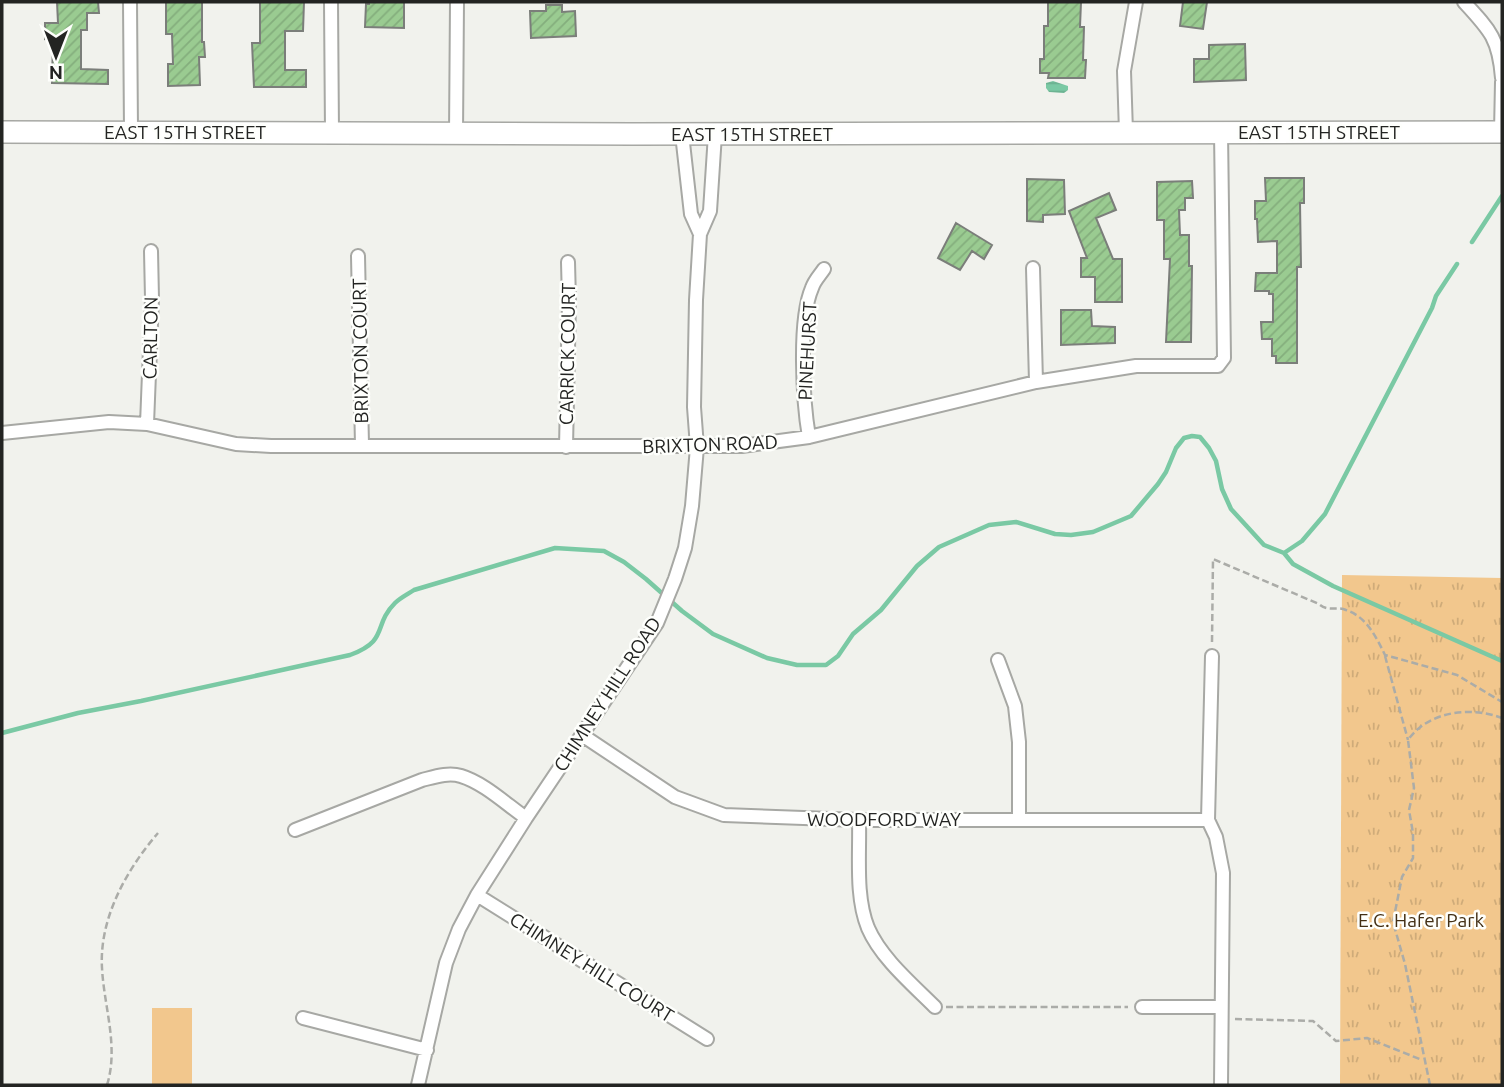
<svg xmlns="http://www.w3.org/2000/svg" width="1504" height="1087" viewBox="0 0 1504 1087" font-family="Ubuntu,sans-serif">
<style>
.park{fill:url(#park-tufts)}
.pitch{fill:#f2c78d}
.water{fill:url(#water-rules)}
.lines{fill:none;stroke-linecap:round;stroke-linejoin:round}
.stream{stroke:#7ac9a4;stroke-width:4.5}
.building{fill:url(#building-hatch);stroke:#7b7e7a;stroke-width:2}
.street-casing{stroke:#a7a8a4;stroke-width:16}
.primary-casing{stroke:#a7a8a4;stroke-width:24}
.path{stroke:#abaca8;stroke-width:2.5;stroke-dasharray:7 3.5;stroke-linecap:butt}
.street{stroke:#fff;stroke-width:12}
.primary{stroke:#fff;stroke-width:21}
.labels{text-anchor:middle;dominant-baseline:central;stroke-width:5;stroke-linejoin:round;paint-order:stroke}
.street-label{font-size:19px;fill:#232422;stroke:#fefffc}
.park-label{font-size:19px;fill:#432f14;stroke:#fefffc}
</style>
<defs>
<pattern id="park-tufts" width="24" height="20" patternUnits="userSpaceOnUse" patternTransform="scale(1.75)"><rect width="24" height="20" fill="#f2c78d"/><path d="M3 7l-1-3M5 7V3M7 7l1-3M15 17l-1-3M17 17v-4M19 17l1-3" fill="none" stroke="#cfab79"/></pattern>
<pattern id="water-rules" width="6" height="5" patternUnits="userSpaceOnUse" patternTransform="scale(1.75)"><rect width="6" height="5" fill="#7ac9a4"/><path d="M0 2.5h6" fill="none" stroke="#69ac8d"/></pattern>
<pattern id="building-hatch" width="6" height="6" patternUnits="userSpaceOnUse" patternTransform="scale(1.75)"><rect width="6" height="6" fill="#9acb91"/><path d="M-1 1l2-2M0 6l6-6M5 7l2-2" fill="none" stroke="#84ae7d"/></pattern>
</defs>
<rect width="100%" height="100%" fill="#f1f2ed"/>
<path class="park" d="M1342,575L1502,578V1085H1340Z"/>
<path class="pitch" d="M152,1008H192V1085H152Z"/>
<path class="water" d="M1053,81L1068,86V90L1064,93L1049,92L1046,88V83Z"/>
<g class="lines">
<path class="stream" d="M1472,242L1502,196
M1284,553L1302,541L1325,514L1432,308L1436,296L1457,264
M2,733L78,713L141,701L350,655C390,640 372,626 395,603C400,598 408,594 414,590L555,548L604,551L624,562L646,579L682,611L713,634L767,658L797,665H826L838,656L853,634L881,610L917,566L939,547L989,525L1016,522L1055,534L1071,535L1093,532L1131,516L1158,484L1166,472L1176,448L1184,438L1192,436L1200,437L1209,448L1216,461L1222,489L1231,509L1264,545L1284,553L1293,564L1333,586L1502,661"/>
</g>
<path class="building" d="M57,2H98L99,13H87V30H81V69L108,70V84L52,83L53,38L45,39V23H58Z
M166,2H202V42H204L205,57H199L200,85L168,86V64H173L172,34H166Z
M260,2H304L303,31H285V70H306V87H254L252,43H260Z
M369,2H404V28L365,27L366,4H369Z
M1048,2H1081L1080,27H1084L1083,60H1086L1085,78H1048L1049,73H1040V59H1044V26H1048Z
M1183,2H1207L1203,29L1180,26Z
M546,5H562V12L575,11L576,36L531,38L530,11H546Z
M1245,44L1246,80L1194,82V59H1209V45Z
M1265,178H1304V203H1300L1301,267H1297V363H1276V356H1272V339H1262L1261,322H1273V294H1269V291H1255L1256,273H1277V241L1258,242L1257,219H1255V201H1266Z
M1027,179L1064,180L1065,214L1043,215V222L1027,221Z
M1192,181L1193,198H1185V210H1179L1180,235H1189V266H1192L1191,342H1166L1170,259H1164V220H1157V182Z
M1109,193L1116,210L1096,218L1113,259H1122V302H1095V277H1081V258H1087L1069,211Z
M956,223L992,245L984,259L972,251L960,270L938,258Z
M1061,310H1091L1092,326L1115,327V343L1061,345Z"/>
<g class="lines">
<defs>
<path id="street" d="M130,2L131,131
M331,2L332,133
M1464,2C1490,30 1499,39 1502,78
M1126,132L1124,71L1136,2
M1501,132L1502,82
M456,134L457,2
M682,134L691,214L700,234
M358,256L362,445
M1033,268L1036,382
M147,424L152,298L151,251
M2,433L109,422L147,424L236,444L271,446H742L809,437L1036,382L1136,366H1218L1224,358L1221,132
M809,437C803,402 798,320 812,288C814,281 820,275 824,269
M566,447L569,301L568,262
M1212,656L1208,820L1216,837L1223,873L1221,1085
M998,660L1015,706L1019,742V819
M582,735L675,797L724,815L859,820H1208
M859,820C860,855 855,896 868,928C881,958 912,984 935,1007
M295,830L422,780C434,777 448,772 461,776C484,783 506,804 526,818
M477,895L707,1039
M1142,1007H1221
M303,1018L427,1050
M418,1085L446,963L459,929L477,895L526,818L657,623L675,579L685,548L692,506L697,447L694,407L696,300L700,234L710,211L715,134"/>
<path id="primary" d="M2,132L632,134L1502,132"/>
</defs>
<use href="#street" class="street-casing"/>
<use href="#primary" class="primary-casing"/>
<path class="path" d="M1212,642L1213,559L1319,604C1328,612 1336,606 1346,610C1367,617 1376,637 1385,655L1457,675L1502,702
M1385,656L1408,740
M946,1007H1128
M1235,1019L1313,1021L1336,1041L1367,1038L1422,1060
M107,1085C119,1047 104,1007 102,968C99,918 127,869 158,833
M1430,1085L1405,964L1393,922L1402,877L1413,858V833L1409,810L1414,788L1408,740C1428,711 1471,706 1502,718"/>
<use href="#street" class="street"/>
<use href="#primary" class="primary"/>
</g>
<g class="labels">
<g class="street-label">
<text x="185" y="132">EAST 15TH STREET</text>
<text x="1319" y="132">EAST 15TH STREET</text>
<text x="752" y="134">EAST 15TH STREET</text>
<text transform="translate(150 338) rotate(-89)">CARLTON</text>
<text transform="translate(360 351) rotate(-91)">BRIXTON COURT</text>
<text transform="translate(807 351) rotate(-87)">PINEHURST</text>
<text transform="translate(567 354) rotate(-89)">CARRICK COURT</text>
<text transform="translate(710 444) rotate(-2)">BRIXTON ROAD</text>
<text transform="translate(607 694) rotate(-57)">CHIMNEY HILL ROAD</text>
<text x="884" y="819">WOODFORD WAY</text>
<text transform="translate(592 967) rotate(32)">CHIMNEY HILL COURT</text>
</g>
<g class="park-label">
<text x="1421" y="920">E.C. Hafer Park</text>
</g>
</g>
<rect width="1504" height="1087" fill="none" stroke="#232422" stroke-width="7"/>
<g transform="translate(56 56) rotate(180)" stroke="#fefffc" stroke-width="5" paint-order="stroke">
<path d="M0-5L12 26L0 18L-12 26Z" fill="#232422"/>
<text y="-10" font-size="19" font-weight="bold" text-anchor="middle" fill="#232422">N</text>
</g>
</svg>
